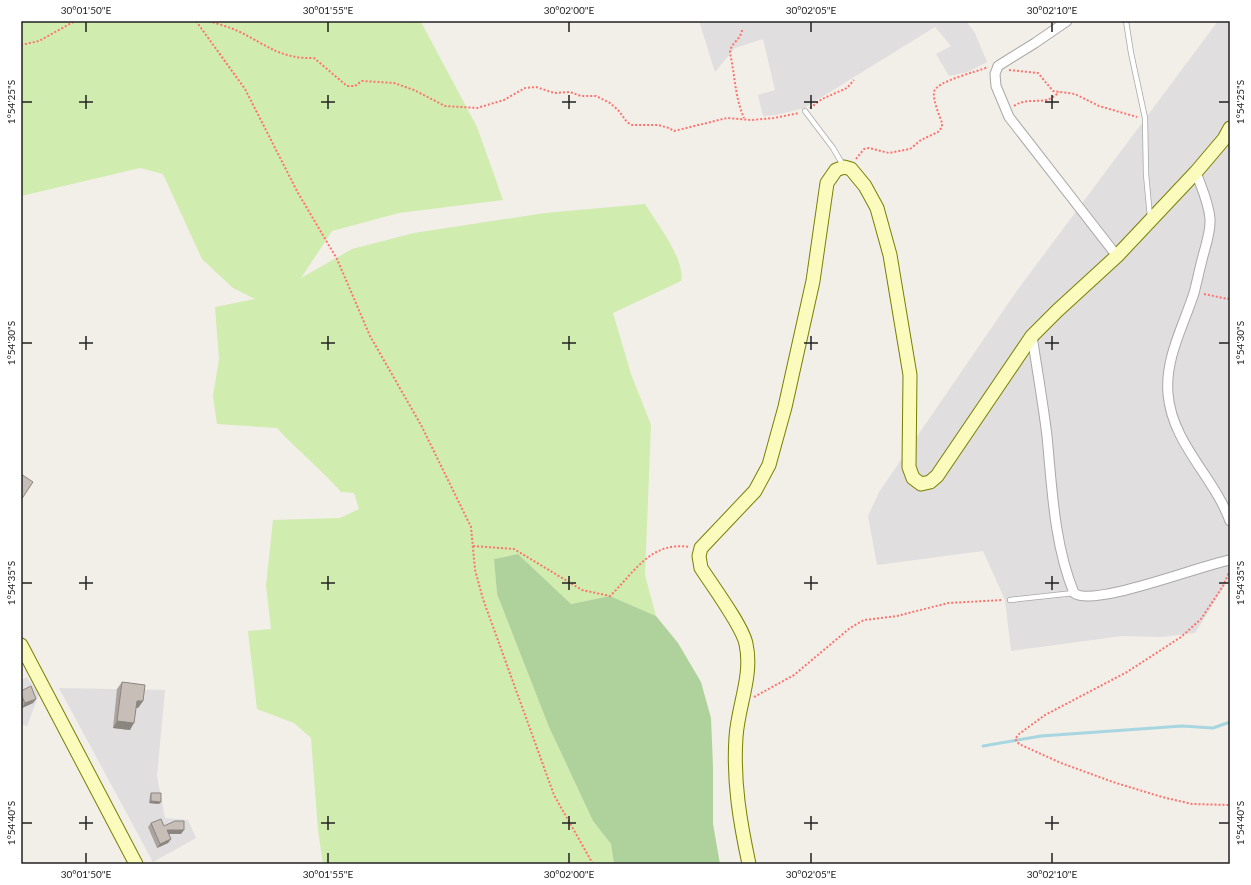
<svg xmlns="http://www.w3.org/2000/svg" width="1251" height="885" viewBox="0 0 1251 885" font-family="Lato,sans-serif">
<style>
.residential{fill:#e0dedf}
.grass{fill:#d0ecae}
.forest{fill:#afd29c}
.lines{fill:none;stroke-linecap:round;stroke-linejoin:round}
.stream{stroke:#a8d6e0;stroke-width:3}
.service-casing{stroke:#a9a9a9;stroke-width:6}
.minor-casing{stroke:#a9a9a9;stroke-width:11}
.secondary-casing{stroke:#787f02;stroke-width:15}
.path{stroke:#fd746e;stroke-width:2;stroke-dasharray:2 2;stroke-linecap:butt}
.service{stroke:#fff;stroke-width:4.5}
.minor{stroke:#fff;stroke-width:9}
.secondary{stroke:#fbfbbd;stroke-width:13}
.wall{fill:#aba39d}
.shaded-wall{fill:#8b8580}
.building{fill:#c7beb7;stroke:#8b8580}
.ticks{fill:none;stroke:#222;stroke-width:1.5}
.neatline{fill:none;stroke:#222;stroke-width:1.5}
.ticks-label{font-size:10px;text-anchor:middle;fill:#222}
</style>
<rect width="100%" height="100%" fill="#f2eee8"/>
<path class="residential" d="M699,21H966L975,33L987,62L968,72L949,76L936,54L951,46L935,27L804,108L776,115L763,116L758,95L775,90L763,39L735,48L715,72Z
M1218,21H1230V577L1195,633L1162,637L1122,636L1011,651L1005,600L983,551L877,565L868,516L879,492L1016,292Z
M27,677L39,694L27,726L21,724V680Z
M59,688L165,690L157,776L165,818L188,820L196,838L153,862Z"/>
<path class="grass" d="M21,21H419L421,22L477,127L503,200L399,213L332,231L301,278L352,249L414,233L545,213L645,204C656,222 686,260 681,281L613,313L631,374L651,425L645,575L656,616L610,596L571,604L518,554L494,559L497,594L549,727L593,821L611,844L614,864H323L318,830L311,738L294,723L257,709L248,631L271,629L266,585L273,520L340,518L359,509L354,493L341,492C321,469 298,451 277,428L217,424L213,396L219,359L215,307L255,299L233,288L202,259L163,174L140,168L21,196Z"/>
<path class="forest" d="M518,554L571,604L610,596L656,616L678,643L701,682L711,718L713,767V824L720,864H614L611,844L593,821L549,727L497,594L494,559Z"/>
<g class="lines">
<path class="stream" d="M983,746L1041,736L1182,726L1213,728L1230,722"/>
<defs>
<path id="service" d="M1126,21L1131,53L1145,118L1146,174L1150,217
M805,111L833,148L843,165
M1010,600L1074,593"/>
<path id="minor" d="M1067,21L1035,43L998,66L995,74L996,86L1009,117L1117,256
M1196,172C1201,187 1209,203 1210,219C1211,232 1205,247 1202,260C1199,271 1197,282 1194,293C1183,327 1165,358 1168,394C1172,443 1214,477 1230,521
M1032,336C1037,369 1043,403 1047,436C1052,488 1054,544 1074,593C1093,608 1201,565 1230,560"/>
<path id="secondary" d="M21,645L136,864
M749,864C740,822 733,781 736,737C738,706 753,675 746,644C743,627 712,585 701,568L699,556L701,548L755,491L769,465L785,407L813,281L827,183L836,170L844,167L851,169L865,186L877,208L890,255L910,375L909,467L913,478L921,484L930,482L937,476L1032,336L1057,311L1117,256L1196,172L1224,139L1230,128"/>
</defs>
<use href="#service" class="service-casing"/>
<use href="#minor" class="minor-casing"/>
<use href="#secondary" class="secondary-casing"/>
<path class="path" d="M196,21L245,89L298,193L337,259L370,336L421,425L471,527L475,570L483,599L554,795L593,864
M209,21C218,24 229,27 238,31C267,45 280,59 314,58L347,86H355L362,81L394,83L414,90L445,106L477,108L504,100L525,88L536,87L554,93L570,92L581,96H596L610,103L618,110L627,122L632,125H658L669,128L674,131L727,118L751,120L774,118L799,113
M742,30C741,40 730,43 730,53C735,75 735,98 744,118
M21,45L39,41L75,21
M1009,70L1038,73L1053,91L1075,94L1099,106L1137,117
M1014,106C1030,95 1044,108 1059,92
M810,108L822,99L847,88L854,80
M856,159L864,149L869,148L889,153L910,149L921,140L938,132L942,127V123C939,114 933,101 934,92C936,81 977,72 988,67
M1204,294L1228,299L1230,295
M473,546L514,549L582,590L610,596C635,572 650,541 690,547
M1230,570L1223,586L1201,619L1181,637L1127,672L1045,715L1019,734L1015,739L1019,744L1061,763L1113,782L1162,797L1192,804L1230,805
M754,697L794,675L850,628L864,620L897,616L948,603L1003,600"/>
<use href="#service" class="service"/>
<use href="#minor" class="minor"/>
<use href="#secondary" class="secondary"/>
</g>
<path class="wall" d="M122,682L143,701L138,708H136L130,730L113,728L117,689Z
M21,691L36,699L33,703L22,708L21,705Z
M151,793L159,804L149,803L150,795Z
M151,823L164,826L181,834H169L171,839L168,843L157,848L148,827Z"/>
<path class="shaded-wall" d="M36,699L33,703L22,708L25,703Z
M137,701H143L138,708L132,707Z
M117,721L134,723L130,730L113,728Z
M151,801L161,802L159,804L149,803Z
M167,830H184L181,834H164Z
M171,839L168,843L157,848L160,844Z"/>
<path class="building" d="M21,474L33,482L21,500Z
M122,682L145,685L143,701H137L134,723L117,721Z
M31,686L36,699L25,703L21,694V691Z
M151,793H161V802L151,801Z
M161,819L164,826L175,821H184V830H167L171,839L160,844L151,823Z"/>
<path class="ticks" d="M86,22V32M328,22V32M569,22V32M811,22V32M1052,22V32M86,95V109M328,95V109M569,95V109M811,95V109M1052,95V109M22,102H32M79,102H93M321,102H335M562,102H576M804,102H818M1045,102H1059M1219,102H1229M86,336V350M328,336V350M569,336V350M811,336V350M1052,336V350M22,343H32M79,343H93M321,343H335M562,343H576M804,343H818M1045,343H1059M1219,343H1229M86,576V590M328,576V590M569,576V590M811,576V590M1052,576V590M22,583H32M79,583H93M321,583H335M562,583H576M804,583H818M1045,583H1059M1219,583H1229M86,816V830M328,816V830M569,816V830M811,816V830M1052,816V830M22,823H32M79,823H93M321,823H335M562,823H576M804,823H818M1045,823H1059M1219,823H1229M86,853V863M328,853V863M569,853V863M811,853V863M1052,853V863"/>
<rect width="1251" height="885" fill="none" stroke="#ffffff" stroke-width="44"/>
<rect x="22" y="22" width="1207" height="841" class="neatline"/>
<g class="ticks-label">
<text x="86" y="14">30°01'50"E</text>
<text x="328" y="14">30°01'55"E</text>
<text x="569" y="14">30°02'00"E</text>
<text x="811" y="14">30°02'05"E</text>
<text x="1052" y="14">30°02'10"E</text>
<text transform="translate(11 102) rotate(-90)" y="4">1°54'25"S</text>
<text transform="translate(1240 102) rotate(-90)" y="4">1°54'25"S</text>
<text transform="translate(11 343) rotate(-90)" y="4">1°54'30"S</text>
<text transform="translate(1240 343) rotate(-90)" y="4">1°54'30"S</text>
<text transform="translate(11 583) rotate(-90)" y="4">1°54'35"S</text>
<text transform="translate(1240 583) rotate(-90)" y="4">1°54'35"S</text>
<text transform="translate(11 823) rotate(-90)" y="4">1°54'40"S</text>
<text transform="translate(1240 823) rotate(-90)" y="4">1°54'40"S</text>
<text x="86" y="878">30°01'50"E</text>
<text x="328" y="878">30°01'55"E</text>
<text x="569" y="878">30°02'00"E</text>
<text x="811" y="878">30°02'05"E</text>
<text x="1052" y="878">30°02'10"E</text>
</g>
</svg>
